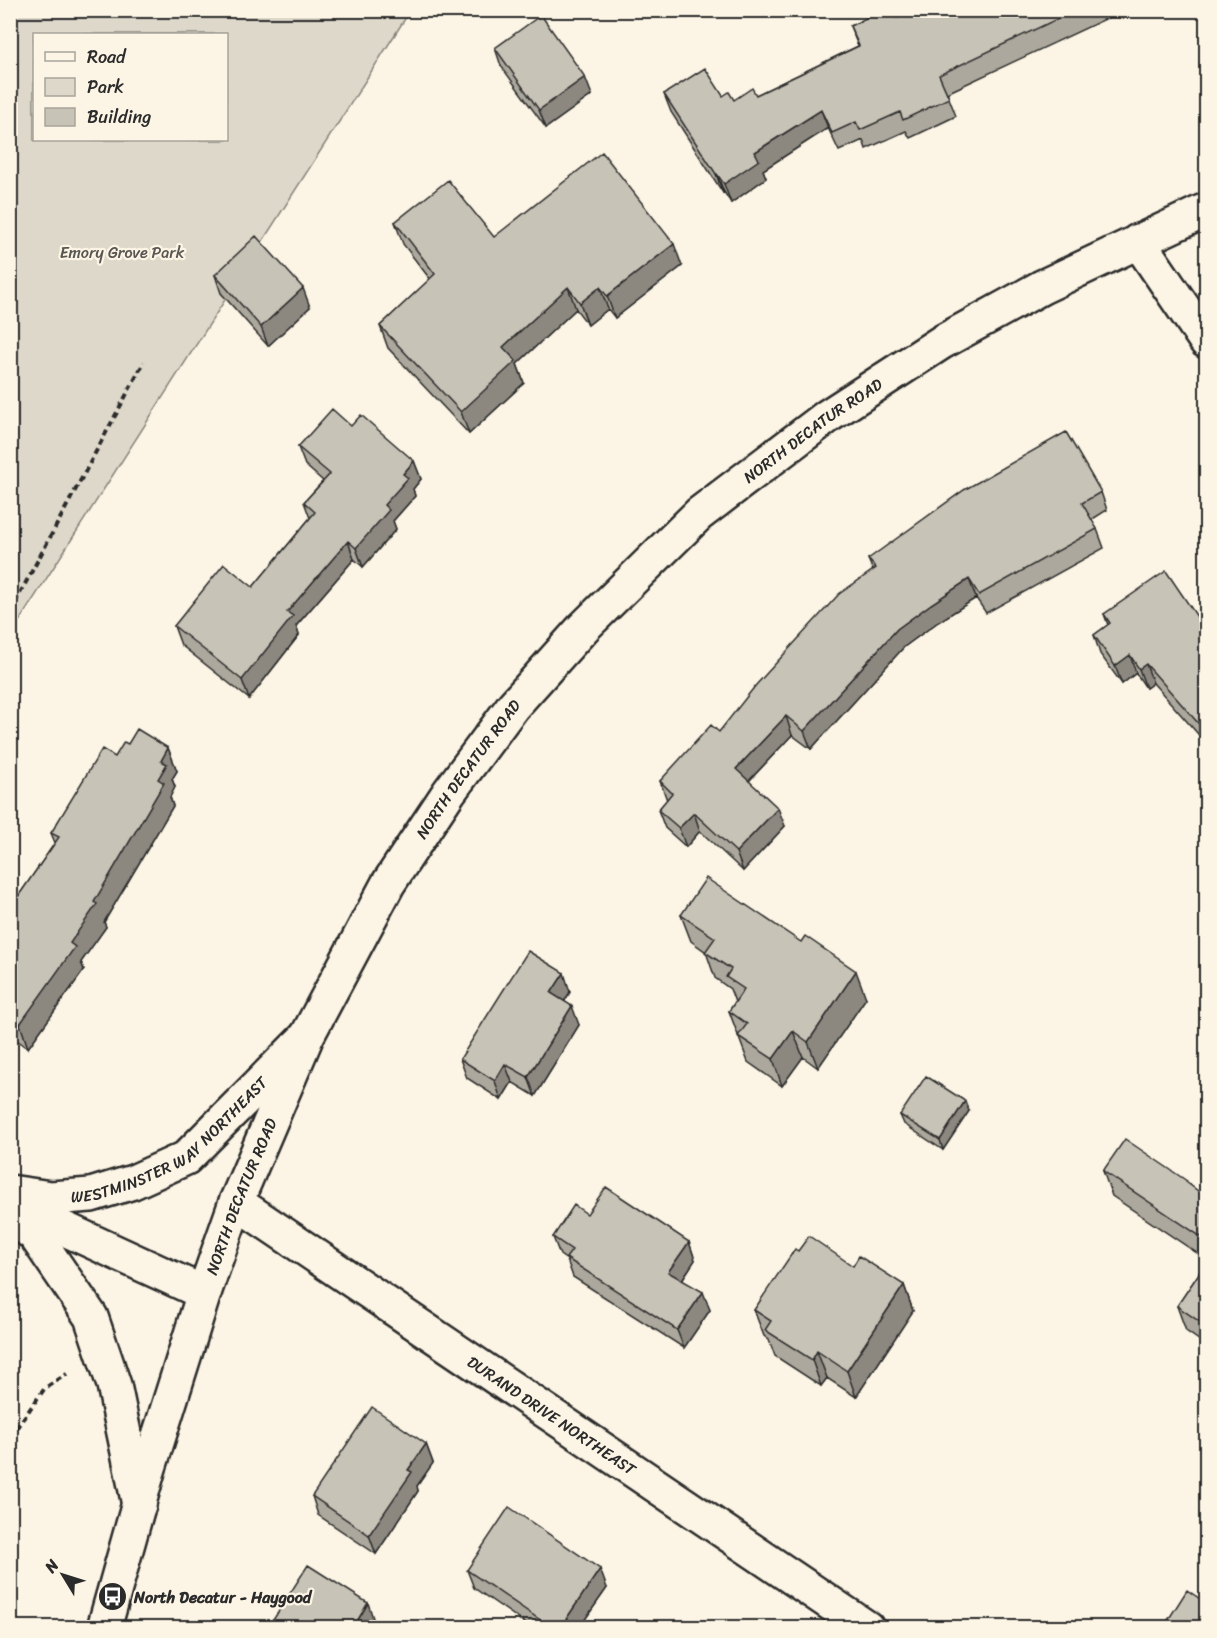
<svg xmlns="http://www.w3.org/2000/svg" width="1217" height="1638" viewBox="0 0 1217 1638" font-family="Sriracha,sans-serif">
<style>
.green{fill:#ded8ca;stroke:#84827a;stroke-width:1.5;fill-rule:evenodd}
.lines{fill:none;stroke-linecap:round;stroke-linejoin:round}
.minor-casing{stroke:#2b2b2b;stroke-width:38}
.major-casing{stroke:#2b2b2b;stroke-width:38}
.path{stroke:#2b2b2b;stroke-width:4;stroke-dasharray:6 4.5;stroke-linecap:butt}
.minor{stroke:#fcf5e5;stroke-width:33}
.major{stroke:#fcf5e5;stroke-width:33}
.wall{fill:#aca89d;stroke:#2b2b2b;stroke-width:1.5}
.shaded-wall{fill:#8c8880;stroke:#2b2b2b;stroke-width:1.5}
.building{fill:#c8c3b7;stroke:#2b2b2b;stroke-width:1.5}
.labels{text-anchor:middle;dominant-baseline:central;stroke-width:4.5;stroke-linejoin:round;paint-order:stroke}
.park-label{font-size:16px;fill:#585653;stroke:#fcf5e5}
.street-label{font-size:16px;fill:#2b2b2b;stroke:#fcf5e5}
.poi-label{font-size:16px;font-weight:bold;fill:#2b2b2b;stroke:#fcf5e5;text-anchor:start}
</style>
<rect width="100%" height="100%" fill="#fcf5e5"/>
<filter id="ink" filterUnits="userSpaceOnUse"><feTurbulence type="fractalNoise" baseFrequency=".0167" numOctaves="2"/><feDisplacementMap in="SourceGraphic" scale="12" xChannelSelector="R" yChannelSelector="G"/><feConvolveMatrix kernelMatrix="1 2 1 2 8 2 1 2 1" color-interpolation-filters="sRGB"/></filter>
<g filter="url(#ink)">
<path class="green" d="M11,11H410L11,634ZM34,34H226V140H34Z"/>
<g class="lines">
<defs>
<g id="minor">
<path d="M1138,241L1206,341"/>
<path id="s1" d="M10,1192L51,1198L91,1195L133,1182L186,1158L306,1037"/>
<path id="s2" d="M236,1202L867,1628"/>
<path d="M15,1206L204,1293"/>
<path d="M10,1216L35,1235L91,1317L114,1385L139,1505"/>
</g>
<g id="major">
<path id="s3" d="M104,1628L148,1471L204,1293L236,1202L307,1036L388,884L449,792L513,706L583,628L699,514L828,416L942,342L1042,287L1206,210"/>
</g>
</defs>
<use href="#minor" class="minor-casing"/>
<use href="#major" class="major-casing"/>
<path class="path" d="M10,612L144,362
M10,1437L45,1388L67,1374"/>
<use href="#minor" class="minor"/>
<use href="#major" class="major"/>
</g>
<path class="wall" d="M912,10H1136L1120,18L1118,13L947,93L956,116L910,138L906,131L866,149L863,140L839,151L828,128L763,170L766,178L731,203L724,192L723,193L671,112L664,94L723,96L734,100L756,95L858,46L850,26L897,18Z
M495,48L592,95L546,128L501,66Z
M395,222L494,237L682,266L615,318L608,309L588,325L576,309L517,364L524,383L469,434L388,348L380,326L430,279L403,244Z
M215,275L310,307L268,346L221,293Z
M351,426L414,461L421,479L413,489L415,496L393,521L396,529L363,567L354,559L296,626L299,635L249,699L181,645L174,626L253,587L310,518L304,502L323,481L305,465L298,447Z
M1101,492L1107,510L1091,520L1097,529L1104,548L986,613L976,598L938,622L904,647L811,749L792,735L749,781L785,826L743,871L700,831L686,847L665,828L658,810L667,800L660,781L719,732L873,571L868,559Z
M1104,614L1206,630V743L1153,683L1146,688L1136,673L1122,684L1100,654L1094,635L1108,625Z
M128,744L168,748L177,771L172,779L175,787L170,797L173,806L104,922L106,927L81,962L84,970L28,1048L10,1035V898L15,901L55,843L51,833L115,757Z
M681,915L801,942L866,998L818,1068L803,1057L782,1086L748,1062L729,1011L735,1002L730,989L715,978L706,952L691,941Z
M570,992L564,1002L579,1025L535,1096L512,1082L501,1100L467,1078L460,1059Z
M969,1111L943,1150L904,1124L900,1115Z
M1103,1171L1188,1184L1206,1197V1259L1112,1196Z
M587,1214L689,1242L695,1260L682,1280L710,1310L684,1348L573,1277L567,1260L560,1255L553,1237Z
M798,1251L853,1266L904,1285L913,1311L856,1397L827,1378L821,1386L775,1356L769,1340L764,1336L754,1310Z
M1206,1263V1345L1186,1331L1177,1306Z
M426,1444L433,1463L417,1486L418,1491L376,1554L318,1515L312,1496Z
M467,1570L607,1588L579,1628H532L474,1588Z"/>
<path class="shaded-wall" d="M585,77L592,95L546,128L539,110Z
M821,110L828,128L763,170L766,178L731,203L724,184L755,152Z
M716,174H717L724,192L723,193Z
M674,244L682,266L615,318L607,296Z
M568,287L576,309L517,364L524,383L469,434L461,412L503,347Z
M600,287L608,309L588,325L580,303Z
M303,288L310,307L268,346L261,327Z
M414,461L421,479L413,489L415,496L393,521L396,529L363,567L356,548L403,474Z
M348,541L354,559L296,626L299,635L249,699L242,680L287,612Z
M969,579L976,598L938,622L904,647L811,749L804,731L897,629L931,604Z
M1130,655L1136,673L1122,684L1115,666Z
M1146,664L1153,683L1146,688L1139,669Z
M786,716L792,735L743,787L736,769Z
M168,748L177,771L172,779L175,787L170,797L173,806L104,922L106,927L81,962L84,970L28,1048L20,1024L70,943L158,779L161,761Z
M778,808L785,826L743,871L736,852Z
M694,813L700,831L686,847L679,828Z
M856,971L866,998L818,1068L808,1042Z
M564,973L570,992L558,1012L551,993Z
M572,1006L579,1025L535,1096L528,1077Z
M793,1031L803,1057L782,1086L773,1059Z
M505,1064L512,1082L501,1100L495,1081Z
M965,1101L969,1111L943,1150L940,1140Z
M689,1242L695,1260L675,1290L668,1272Z
M904,1285L913,1311L856,1397L847,1371Z
M703,1292L710,1310L684,1348L677,1330Z
M817,1351L827,1378L821,1386L812,1360Z
M426,1444L433,1463L417,1486L418,1491L376,1554L369,1535L408,1470Z
M600,1569L607,1588L579,1628H560Z
M368,1603L376,1627V1628H353Z"/>
<path class="building" d="M882,10H893L897,18L912,10H1076L939,75L949,98L903,120L900,112L860,130L856,122L832,133L821,110L755,152L759,160L724,184L717,174H716L664,94L705,68L723,96L729,92L734,100L752,88L756,95L859,46L850,26Z
M541,15L585,77L539,110L495,48Z
M602,152L674,244L607,296L600,287L580,303L568,287L503,347L516,361L461,412L380,326L435,274L395,222L448,180L494,237Z
M256,236L303,288L261,327L215,275Z
M332,409L351,426L361,415L414,461L403,474L408,478L384,505L389,510L356,548L348,541L287,612L293,616L242,680L174,626L224,564L253,587L315,512L304,502L330,474L298,447Z
M1066,432L1101,492L1082,503L1097,529L979,595L969,579L931,604L897,629L804,731L786,716L736,769L778,808L736,852L694,813L679,828L658,810L672,793L660,781L711,725L719,732L756,685L839,594L876,568L868,559L964,490Z
M1166,571L1206,630V732L1146,664L1139,669L1130,655L1115,666L1094,635L1110,623L1104,614Z
M137,729L168,748L161,761L167,764L158,779L164,783L94,902L97,904L70,943L75,947L20,1024L10,1018V898L15,901L59,837L51,833L102,749L115,757L124,742L128,744Z
M706,878L801,942L805,936L856,971L808,1042L793,1031L773,1059L738,1036L747,1024L729,1011L744,989L726,977L731,969L705,952L715,938L681,915Z
M528,951L564,973L551,993L572,1006L528,1077L505,1064L495,1081L460,1059Z
M926,1076L965,1101L940,1140L900,1115Z
M1125,1139L1187,1181L1186,1182L1206,1197V1240L1103,1171Z
M606,1187L689,1242L668,1272L703,1292L677,1330L566,1258L572,1250L553,1237L574,1205L587,1214Z
M809,1236L853,1266L859,1256L904,1285L847,1371L817,1351L812,1360L765,1330L771,1321L754,1310L795,1249L798,1251Z
M1206,1263V1326L1177,1306Z
M372,1407L426,1444L408,1470L412,1472L369,1535L312,1496Z
M509,1507L600,1569L560,1628H552L467,1570Z
M308,1565L368,1603L353,1628H268Z
M1187,1590L1206,1603V1628H1163Z"/>
</g>
<defs>
<symbol id="bus-disc" viewBox="-11 -11 22 22"><circle r="9.5" fill="#2b2b2b" stroke="#fcf5e5"/><path d="M-5-6H5V4H4V6H2V4H-2V6H-4V4H-5ZM-3.5-4V0h7V-4ZM-3.5 1.2v1.5H-2V1.2ZM2 1.2v1.5H3.5V1.2Z" fill="#fff"/></symbol>
</defs>
<g fill-rule="evenodd">
<use href="#bus-disc" x="96" y="1580" width="33" height="33"/>
</g>
<g class="labels">
<g class="park-label">
<text x="122" y="252">Emory Grove Park</text>
</g>
<g class="street-label">
<text stroke="none"><textPath href="#s3" startOffset="1425">NORTH DECATUR ROAD</textPath></text>
<text stroke="none"><textPath href="#s3" startOffset="939">NORTH DECATUR ROAD</textPath></text>
<text stroke="none"><textPath href="#s1" startOffset="178">WESTMINSTER WAY NORTHEAST</textPath></text>
<text stroke="none"><textPath href="#s3" startOffset="453">NORTH DECATUR ROAD</textPath></text>
<text stroke="none"><textPath href="#s2" startOffset="381">DURAND DRIVE NORTHEAST</textPath></text>
</g>
<g class="poi-label">
<text x="134" y="1597">North Decatur - Haygood</text>
</g>
</g>
<rect width="1217" height="1638" fill="none" stroke="#fcf5e5" stroke-width="36"/>
<rect x="18" y="18" width="1181" height="1602" fill="none" stroke="#2b2b2b" stroke-width="2" filter="url(#ink)"/>
<rect x="33" y="33" width="195" height="108" fill="#fcf5e5" stroke="#a8a49b" stroke-width="1.5"/>
<rect x="45" y="52" width="30" height="9" fill="#fcf5e5" stroke="#a8a49b" stroke-width="1.5"/>
<text x="87" y="63" font-size="18" fill="#2b2b2b">Road</text>
<rect x="45" y="78" width="30" height="18" fill="#ded8ca" stroke="#a8a49b" stroke-width="1.5"/>
<text x="87" y="93" font-size="18" fill="#2b2b2b">Park</text>
<rect x="45" y="108" width="30" height="18" fill="#c8c3b7" stroke="#a8a49b" stroke-width="1.5"/>
<text x="87" y="123" font-size="18" fill="#2b2b2b">Building</text>
<g transform="translate(63 1575) rotate(308)" stroke="#fcf5e5" stroke-width="4.5" paint-order="stroke">
<path d="M0-4.5L10 22L0 15L-10 22Z" fill="#2b2b2b"/>
<text y="-9" font-size="16" font-weight="bold" text-anchor="middle" fill="#2b2b2b">N</text>
</g>
</svg>
